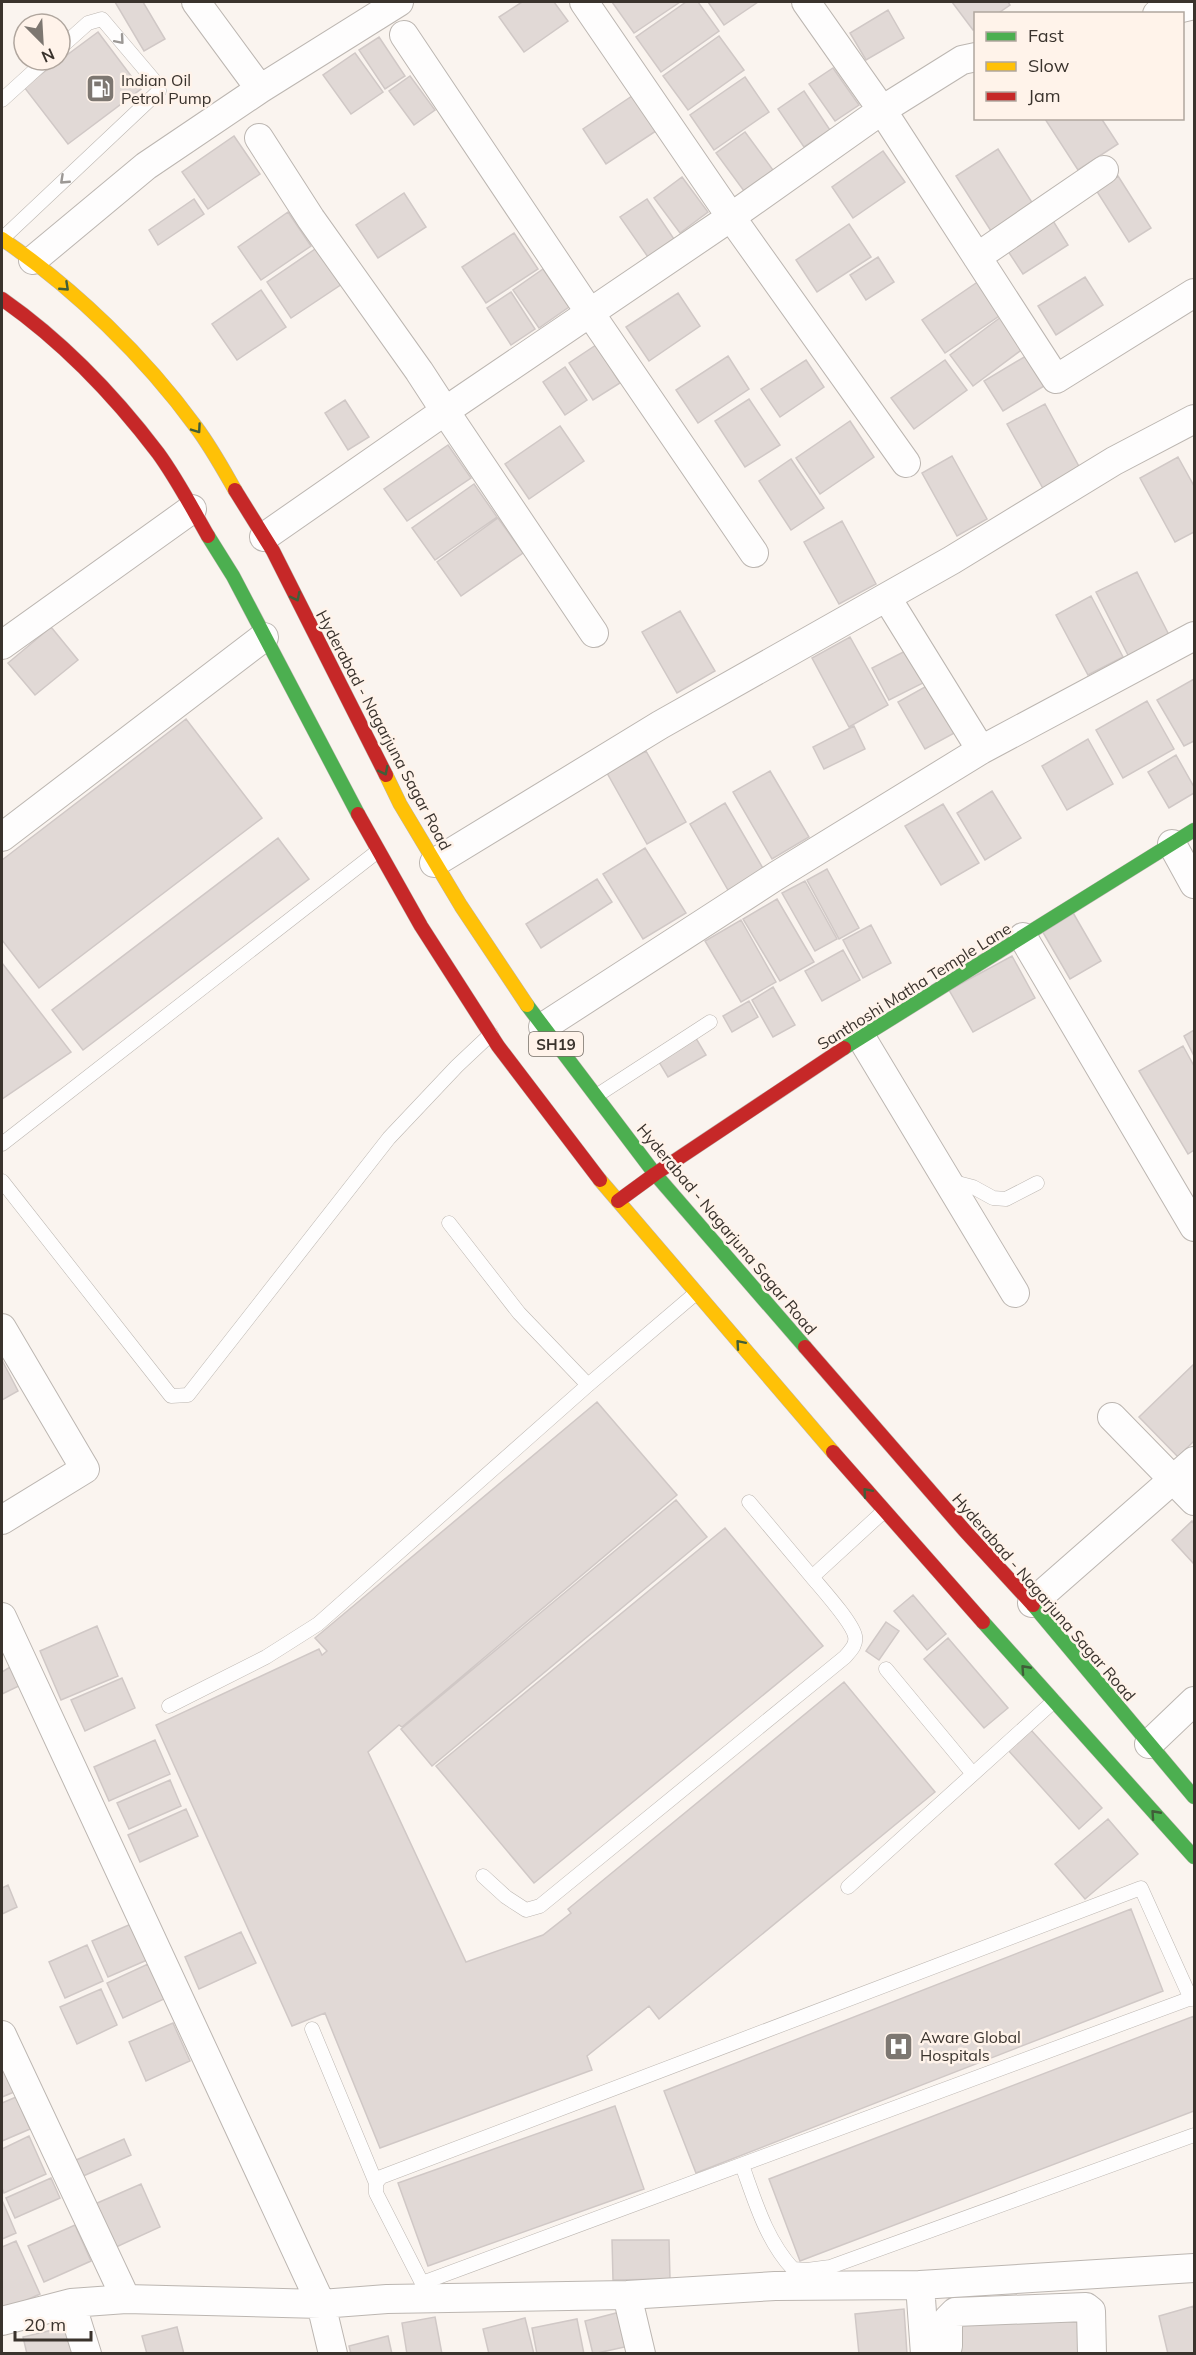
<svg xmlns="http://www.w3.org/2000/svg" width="1196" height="2355" viewBox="0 0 1196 2355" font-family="Mulish,sans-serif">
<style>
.building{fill:#e1d9d6;stroke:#d0c8c6;stroke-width:1.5}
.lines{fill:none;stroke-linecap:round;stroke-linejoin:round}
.lane-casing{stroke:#bcb6b1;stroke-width:15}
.street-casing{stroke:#bcb6b1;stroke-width:30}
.fast-casing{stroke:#bcb6b1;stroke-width:15}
.slow-casing{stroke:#bcb6b1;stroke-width:15}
.jam-casing{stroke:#bcb6b1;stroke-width:15}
.lane{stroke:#fefdfd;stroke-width:14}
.street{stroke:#fefdfd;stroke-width:28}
.fast{stroke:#4caf50;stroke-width:14}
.slow{stroke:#ffc107;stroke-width:14}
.jam{stroke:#c62828;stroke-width:14}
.oneway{stroke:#9c9895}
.oneway2{stroke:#405e39}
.labels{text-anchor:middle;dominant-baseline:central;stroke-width:5;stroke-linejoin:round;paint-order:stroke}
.shield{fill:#fff3ea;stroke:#756d66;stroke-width:1.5}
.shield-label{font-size:15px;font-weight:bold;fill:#3a332d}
.poi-label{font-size:16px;fill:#3a332d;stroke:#fff3ea;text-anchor:start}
.street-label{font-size:16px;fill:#3a332d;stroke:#fff3ea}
</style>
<rect width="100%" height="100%" fill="#faf4ef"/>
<path class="building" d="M115,2H143L165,39L144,51Z
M522,2H554L568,21L524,52L499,17Z
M612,2H680L634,33Z
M686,2H698L719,31L661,72L636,37Z
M708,2H758L724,25Z
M952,2H1008L1010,5L997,14H976V28L973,30Z
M888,10L904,38L866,60L850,33Z
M98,32L141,89L68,144L24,87Z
M719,36L744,70L688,110L663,76Z
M379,37L405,76L385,89L359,50Z
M355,53L383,92L351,114L323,75Z
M833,68L859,105L835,121L809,84Z
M410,76L435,110L414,125L389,91Z
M745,77L769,112L714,150L690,115Z
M804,91L830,130L804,147L778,109Z
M635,94L659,129L606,164L583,129Z
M1101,118L1118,144L1078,170L1045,119Z
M745,132L773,170L744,191L716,153Z
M234,136L260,174L208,209L182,172Z
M998,149L1033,204L991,231L956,176Z
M883,151L905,182L853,218L832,187Z
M1118,176L1151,228L1129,242L1096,190Z
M682,177L708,212L680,233L654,198Z
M404,193L426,227L378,258L356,225Z
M194,199L204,214L158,245L149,230Z
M647,199L674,239L648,257L620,217Z
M288,212L311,246L261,280L238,247Z
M1050,216L1068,245L1023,274L1004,245Z
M849,224L871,257L817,292L796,260Z
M514,233L538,269L486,303L462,267Z
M318,247L342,284L291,318L267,282Z
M878,257L894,282L866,300L850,275Z
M543,269L569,307L539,328L513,290Z
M1085,277L1103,305L1056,335L1038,306Z
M982,279L1005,312L945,353L922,320Z
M261,290L286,327L237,360L212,324Z
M511,292L535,329L511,345L487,308Z
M678,293L700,326L649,361L626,327Z
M1005,314L1028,345L973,386L950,355Z
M596,345L620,383L593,400L569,363Z
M1031,353L1049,383L1003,411L984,381Z
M728,356L749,389L698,423L676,390Z
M806,360L824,387L780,417L761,389Z
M945,360L967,390L914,429L891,398Z
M565,367L587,400L565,415L543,382Z
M749,399L780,445L745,467L715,421Z
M345,400L369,437L348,450L325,413Z
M1045,404L1082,472L1045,492L1007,424Z
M850,421L874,457L820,494L796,458Z
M560,426L584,461L529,499L505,464Z
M448,445L471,478L407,521L384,489Z
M952,456L987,519L957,536L922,473Z
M1178,457L1194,486V532L1175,542L1140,478Z
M791,459L824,508L791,530L759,481Z
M474,484L497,517L435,560L412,528Z
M498,518L523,553L461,596L437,562Z
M842,521L876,584L839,604L804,542Z
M1137,572L1170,637L1129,657L1096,592Z
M1091,596L1123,657L1088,675L1056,615Z
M680,611L715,671L677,693L642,632Z
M51,627L78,660L35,695L8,663Z
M850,637L888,705L849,727L812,658Z
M913,647L929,680L889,700L872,668Z
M1194,679V741L1184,746L1157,700Z
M932,683L958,731L925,749L898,702Z
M1147,701L1174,749L1123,778L1096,730Z
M186,719L262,818L39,988L2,940V860Z
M854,726L865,749L824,769L813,747Z
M1088,739L1113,784L1067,810L1042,766Z
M646,751L686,822L647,844L607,773Z
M1176,755L1194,787V793L1169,808L1148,772Z
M770,771L809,837L772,859L733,792Z
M992,791L1021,838L985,860L957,813Z
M725,803L764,870L728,890L690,824Z
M943,804L979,863L941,885L905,826Z
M278,838L309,879L83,1050L52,1010Z
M645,848L686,913L643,939L603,874Z
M827,869L859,928L839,939L807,880Z
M597,879L612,902L541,948L526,924Z
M805,881L837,939L815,951L782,893Z
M777,899L814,962L780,981L743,919Z
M1072,911L1101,961L1070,979L1041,929Z
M741,920L776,982L741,1002L705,941Z
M871,925L891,963L863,978L843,940Z
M843,950L860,980L822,1001L805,971Z
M1012,956L1035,998L973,1032L949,990Z
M2,963L71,1052L2,1099Z
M773,987L795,1025L773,1037L752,1000Z
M749,1001L758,1017L732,1032L723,1016Z
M1194,1030V1056L1184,1036Z
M694,1035L706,1055L668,1077L656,1057Z
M1183,1046L1194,1066V1150L1188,1154L1139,1071Z
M2,1360L18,1391L2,1400Z
M1194,1364V1441L1178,1457L1139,1417Z
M597,1402L677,1495L402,1727L399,1725L368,1752L466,1962L543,1935L571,1913L568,1909L844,1682L935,1792L659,2019L649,2006L587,2056L592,2070L380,2148L325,2013L292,2026L156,1725L319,1649L322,1655L327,1651L315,1638Z
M676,1500L707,1537L432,1766L401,1729Z
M1192,1521L1194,1524V1564L1172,1540Z
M725,1528L823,1646L534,1883L436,1766Z
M913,1595L946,1634L927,1650L894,1611Z
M886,1622L899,1631L879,1660L866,1651Z
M97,1626L118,1676L61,1700L40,1651Z
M948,1638L1008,1708L984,1728L924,1659Z
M10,1667L19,1686L2,1694V1672Z
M122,1678L135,1708L85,1731L71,1700Z
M1031,1730L1102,1808L1079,1829L1008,1750Z
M155,1740L170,1774L109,1801L94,1767Z
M170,1780L181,1806L129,1829L117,1803Z
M186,1809L198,1836L140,1862L128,1835Z
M1108,1819L1138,1854L1085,1899L1055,1864Z
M8,1885L17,1907L2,1914V1888Z
M1131,1909L1163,1991L696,2173L664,2091Z
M131,1924L147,1960L108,1977L92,1941Z
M241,1932L256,1963L199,1989L185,1957Z
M87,1945L103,1981L65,1998L49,1962Z
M148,1964L164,1999L123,2018L107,1983Z
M101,1989L117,2025L77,2044L60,2007Z
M1194,2016V2111L800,2261L769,2179Z
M173,2023L190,2061L146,2081L129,2042Z
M2,2064L14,2092L2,2097Z
M16,2097L30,2129L2,2141V2103Z
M615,2106L644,2189L428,2266L398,2183Z
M29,2136L46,2174L4,2193L2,2188V2149Z
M124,2139L131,2155L81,2177L74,2161Z
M51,2178L60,2198L15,2218L6,2198Z
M141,2184L160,2227L114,2248L95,2204Z
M2,2200L16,2233L2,2239Z
M75,2225L91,2261L44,2282L28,2246Z
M612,2240H669L670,2279L613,2280Z
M16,2241L40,2294L2,2311V2247Z
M1194,2306V2354H1168L1159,2316Z
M904,2309L907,2354H859L855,2314Z
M620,2312L629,2346L593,2354L585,2321Z
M1084,2314L1085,2354H953L952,2320Z
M435,2317L442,2354H407L402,2323Z
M525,2318L534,2354H489L483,2329Z
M577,2319L584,2354H537L532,2328Z
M69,2326L76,2354H27L23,2337Z
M177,2327L184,2354H147L142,2336Z
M388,2336L392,2354H351L349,2346Z"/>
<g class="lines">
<defs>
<path id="lane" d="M2,100L46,60
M2,239L159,91L158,85L102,19L88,23L60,48
M596,1096L710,1022
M2,1144L378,851
M2,1181L171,1396L188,1395L389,1138L457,1066L491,1034
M950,1181L973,1187L993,1198L1006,1199L1037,1183
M449,1223L519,1313L588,1385
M749,1502L812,1577
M886,1669L973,1774
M169,1706L266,1657L318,1624L588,1385L696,1293
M483,1876L506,1897L526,1910L540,1906L845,1657C850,1651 857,1645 855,1636C852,1622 822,1589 812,1577L884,1511
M848,1887L1054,1701
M312,2029L376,2183
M742,2165C755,2201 766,2240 793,2269L807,2270L830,2267L1194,2135
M422,2283L376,2193V2183L381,2177L1141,1888L1191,1999
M424,2291L422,2283L1194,1997"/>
<path id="street" d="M196,2L260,89
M584,2L731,217L906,463
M806,2L882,110L1056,379L1194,293
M1157,14L1194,5
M404,35L590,313L754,553
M259,138L311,219L419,371L445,411L731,217L882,110L962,60L976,57
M977,257L1104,170
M33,260L146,166L260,89L399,2
M264,537L445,411L594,633
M887,598L981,750
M2,645L192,509
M2,837L264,637
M1172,844L1194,884
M434,863L660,725L952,560L1114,461L1194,419
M1023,937L1194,1227
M543,1027L776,876L981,750L1194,636
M861,1037L1015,1293
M2,1328L85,1469L2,1520
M1112,1417L1194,1501
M1032,1603L1194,1461
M2,1617L321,2304L387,2299L627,2295L775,2286L920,2285L1194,2268
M1149,1744L1194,1701
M2,2035L126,2299
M920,2285L925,2354
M627,2295L641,2354
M71,2303L87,2354
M2,2321L71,2303L126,2299L321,2304L333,2354
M925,2350L948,2346V2319L955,2312L1086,2307L1091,2311L1092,2354"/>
<path id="fast" d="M208,536L233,576L358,814
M527,1005L655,1174L805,1347
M844,1048L1194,830
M1033,1605L1194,1797
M983,1622L1194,1857"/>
<path id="slow" d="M2,239C74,288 145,357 196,427C211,447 223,469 235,490
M386,775L400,804L461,906L527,1005
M600,1180L833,1452"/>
<path id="jam" d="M2,299C62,341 114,395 158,453C177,479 192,508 208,536
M235,490L273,551L386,775
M358,814L421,926L498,1046L600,1180
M618,1201L655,1174L844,1048
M805,1347L965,1531L1033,1605
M833,1452L983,1622"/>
</defs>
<use href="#lane" class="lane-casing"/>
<use href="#street" class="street-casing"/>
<use href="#fast" class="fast-casing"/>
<use href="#slow" class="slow-casing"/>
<use href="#jam" class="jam-casing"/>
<use href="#lane" class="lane"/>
<use href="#street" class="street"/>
<use href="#fast" class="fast"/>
<use href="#slow" class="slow"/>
<use href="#jam" class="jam"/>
</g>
<defs><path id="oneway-chevron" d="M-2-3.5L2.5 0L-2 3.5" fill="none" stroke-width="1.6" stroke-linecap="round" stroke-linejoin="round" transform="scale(1.5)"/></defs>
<g class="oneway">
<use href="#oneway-chevron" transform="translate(120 40) rotate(49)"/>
<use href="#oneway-chevron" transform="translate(64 180) rotate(137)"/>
</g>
<g class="oneway2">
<use href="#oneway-chevron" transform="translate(65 287) rotate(43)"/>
<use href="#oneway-chevron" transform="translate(197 429) rotate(55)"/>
<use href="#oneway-chevron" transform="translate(296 597) rotate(63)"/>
<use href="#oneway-chevron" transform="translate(384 771) rotate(63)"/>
<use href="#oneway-chevron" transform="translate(740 1344) rotate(-131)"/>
<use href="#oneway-chevron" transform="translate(867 1492) rotate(-131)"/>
<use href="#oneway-chevron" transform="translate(1025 1669) rotate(-132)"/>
<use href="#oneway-chevron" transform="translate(1155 1814) rotate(-132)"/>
</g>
<defs>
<symbol id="fuel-square" viewBox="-11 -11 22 22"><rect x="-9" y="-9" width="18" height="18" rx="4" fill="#7d7771" stroke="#fff3ea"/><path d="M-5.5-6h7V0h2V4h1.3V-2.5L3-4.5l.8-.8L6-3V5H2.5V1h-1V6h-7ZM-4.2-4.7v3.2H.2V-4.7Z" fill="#fff"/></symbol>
<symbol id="hospital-square" viewBox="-11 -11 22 22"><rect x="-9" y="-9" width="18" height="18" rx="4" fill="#7d7771" stroke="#fff3ea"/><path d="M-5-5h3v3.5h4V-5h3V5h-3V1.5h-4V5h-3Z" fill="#fff"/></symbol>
</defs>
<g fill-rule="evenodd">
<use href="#fuel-square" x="84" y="72" width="33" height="33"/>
<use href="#hospital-square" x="882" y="2030" width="33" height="33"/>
</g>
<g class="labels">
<rect class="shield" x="529" y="1032" width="54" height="24" rx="4.5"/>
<g class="shield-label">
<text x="556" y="1044">SH19</text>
</g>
<g class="poi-label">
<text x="121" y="80">Indian Oil<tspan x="121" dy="18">Petrol Pump</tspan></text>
<text x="920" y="2037">Aware Global<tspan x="920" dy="18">Hospitals</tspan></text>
</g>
<g class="street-label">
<text transform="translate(384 730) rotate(62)">Hyderabad - Nagarjuna Sagar Road</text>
<text transform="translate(914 986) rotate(-32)">Santhoshi Matha Temple Lane</text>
<text transform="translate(727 1229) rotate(50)">Hyderabad - Nagarjuna Sagar Road</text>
<text transform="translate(1044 1597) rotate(49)">Hyderabad - Nagarjuna Sagar Road</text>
</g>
</g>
<rect width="1196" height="2355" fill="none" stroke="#3a332d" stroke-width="6"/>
<rect x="974" y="12" width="210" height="108" fill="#fff3ea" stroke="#b0a69e" stroke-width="1.5"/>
<rect x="986" y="32" width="30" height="9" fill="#4caf50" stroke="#b0a69e" stroke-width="1.5"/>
<text x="1028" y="42" font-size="18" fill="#3a332d">Fast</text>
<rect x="986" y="62" width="30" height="9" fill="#ffc107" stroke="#b0a69e" stroke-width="1.5"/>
<text x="1028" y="72" font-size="18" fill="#3a332d">Slow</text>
<rect x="986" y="92" width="30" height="9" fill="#c62828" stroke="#b0a69e" stroke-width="1.5"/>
<text x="1028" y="102" font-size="18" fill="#3a332d">Jam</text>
<g transform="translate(42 42) rotate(156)"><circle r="28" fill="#fff3ea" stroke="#b0a69e" stroke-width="1.5"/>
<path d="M0-4.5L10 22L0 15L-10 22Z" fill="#7d7771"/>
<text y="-9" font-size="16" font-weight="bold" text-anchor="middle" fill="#3a332d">N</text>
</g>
<path d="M15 2331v9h76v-9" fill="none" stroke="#3a332d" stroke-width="3"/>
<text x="24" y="2331" font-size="18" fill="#3a332d" stroke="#fff3ea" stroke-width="4.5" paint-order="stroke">20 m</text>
</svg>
